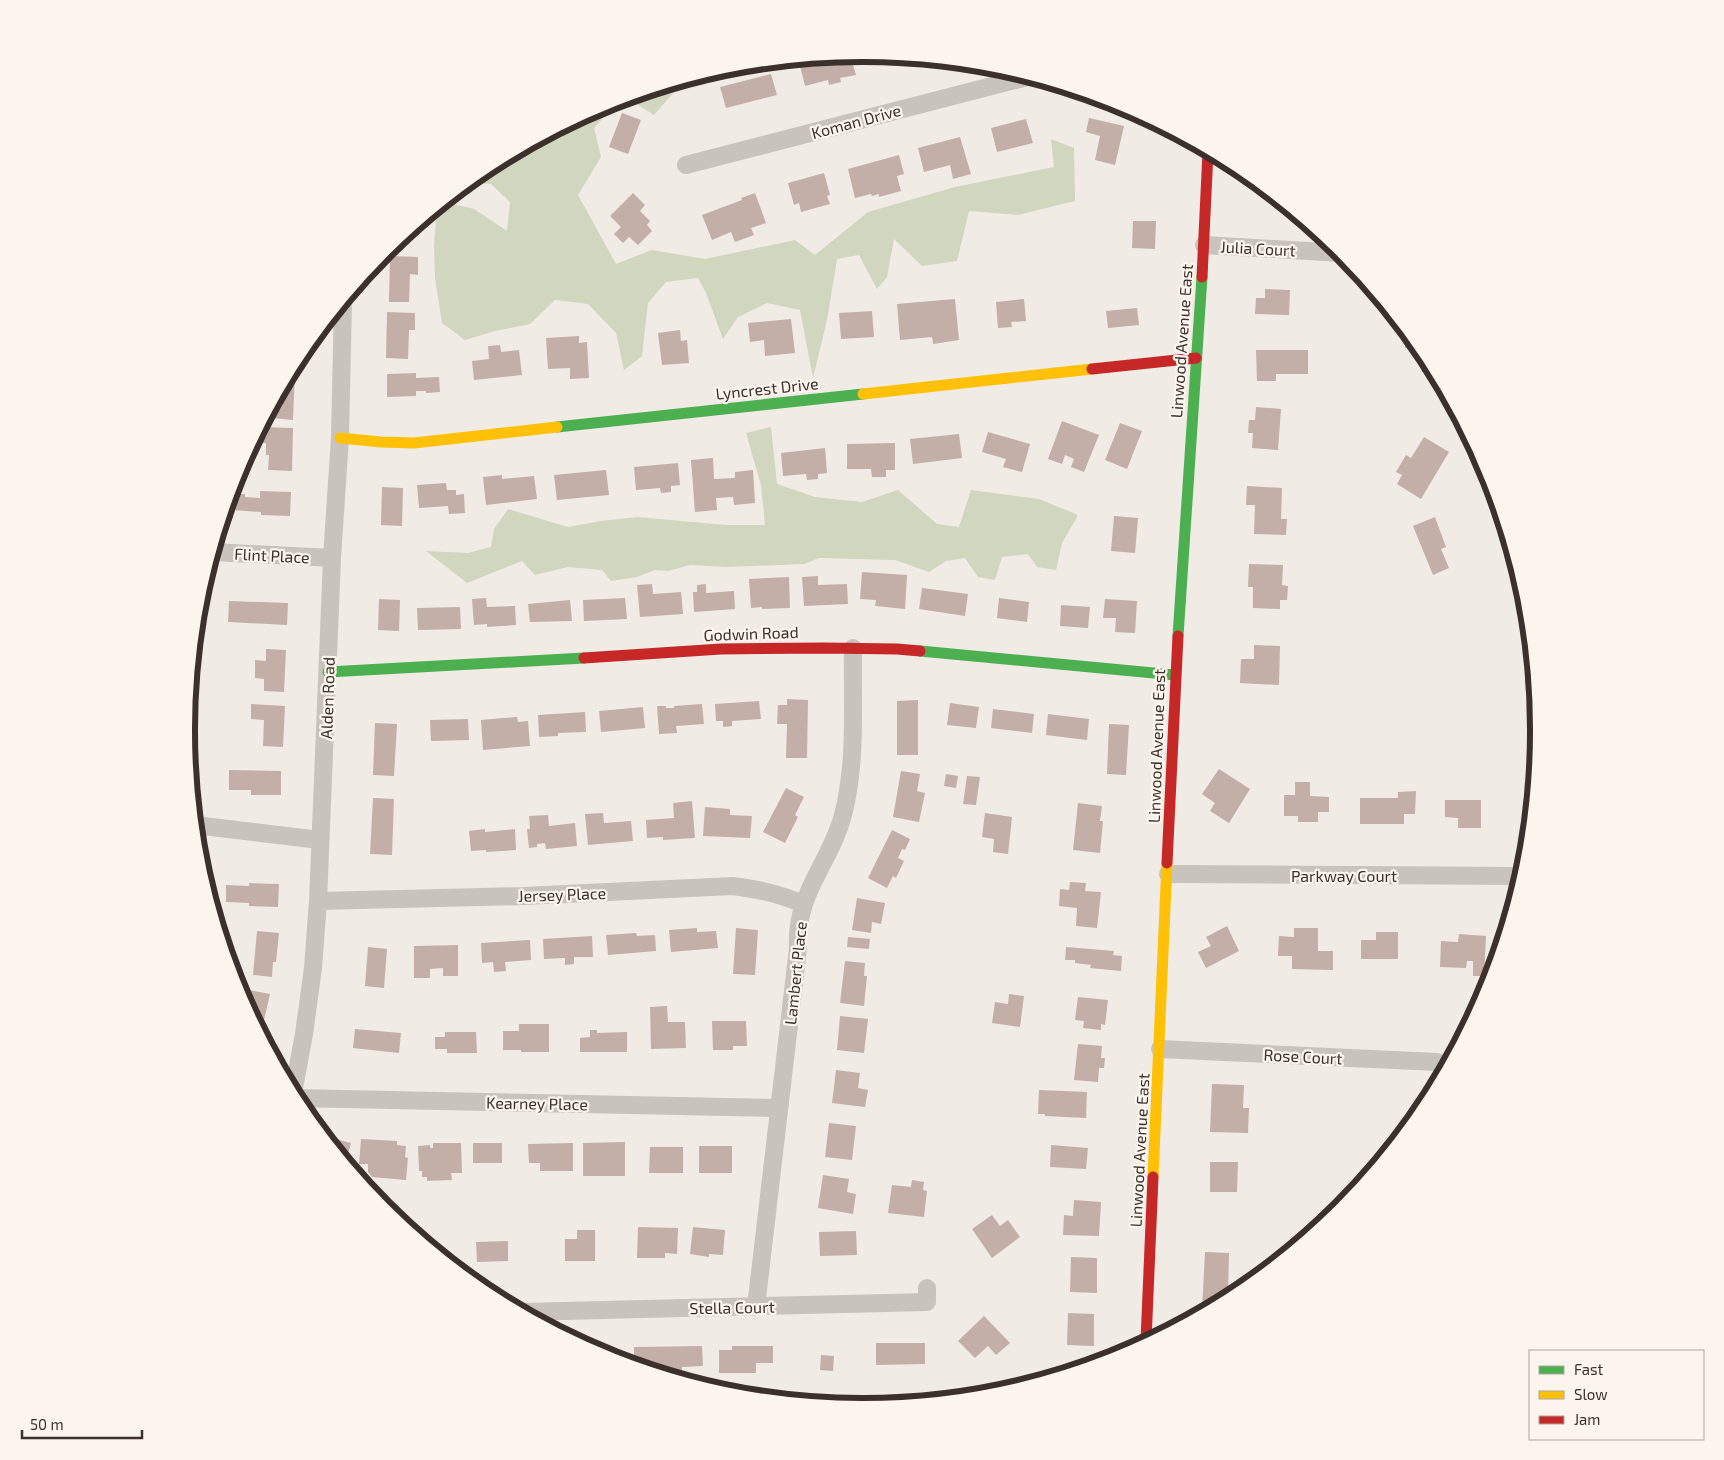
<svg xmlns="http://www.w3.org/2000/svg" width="1724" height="1460" viewBox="0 0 1724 1460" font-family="'Exo 2',sans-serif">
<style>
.green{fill:#d1d6bf}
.building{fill:#c3afa7}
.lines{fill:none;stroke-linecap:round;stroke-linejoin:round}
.street{stroke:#c9c3be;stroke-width:18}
.fast{stroke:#4caf50;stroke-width:11}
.slow{stroke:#ffc107;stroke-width:11}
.jam{stroke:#c62828;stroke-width:11}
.labels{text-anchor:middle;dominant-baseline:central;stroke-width:4.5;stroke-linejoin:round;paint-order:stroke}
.street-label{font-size:16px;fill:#3b302b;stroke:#fbf5ee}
.rim{fill:none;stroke:#3b302b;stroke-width:6}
</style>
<rect width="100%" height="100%" fill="#f0ebe5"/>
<path class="green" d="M671,85L676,90L654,115L627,98Z
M619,100L594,128L601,157L578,195L616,264L652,250L705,259L795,240L815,255L868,212L955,187L1054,167L1051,139L1074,148L1075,201L1018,215L969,211L957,261L922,266L894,239L887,277L877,289L859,255L837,259L827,320L813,378L800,310L767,303L738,317L723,339L706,293L698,278L666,282L648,303L642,356L624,370L616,333L588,304L555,300L530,324L495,331L465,340L442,323L435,278L434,245L437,208L445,202L474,209L507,231L510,202L491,184L468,183L487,168L603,105Z
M771,427L777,484L815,497L862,502L898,490L937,524L959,527L971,490L1039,499L1078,515L1062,543L1056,570L1037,567L1028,554L1002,557L995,580L978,577L965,558L946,561L929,572L895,560L819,558L804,564L727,567L690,565L668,571L655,570L637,577L611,581L602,570L568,567L535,575L522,561L467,583L426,551L468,553L491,547L494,529L508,509L568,527L601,521L637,517L726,525H765L761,485L746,433Z"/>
<path class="building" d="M850,55L856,75L840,78L841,82L829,85L828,80L805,86L799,62L811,59Z
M771,74L777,95L726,108L720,87Z
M622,113L641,120L628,154L609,147Z
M1089,118L1124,126L1115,165L1095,160L1100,136L1086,132Z
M1026,119L1033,143L997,152L991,128Z
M960,137L971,174L953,179L950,165L924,172L918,148Z
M899,155L904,174L897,176L901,191L879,197V194L872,196L871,194L855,198L848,169Z
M824,173L830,195L827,196L830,204L801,212L799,203L794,205L788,183Z
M633,193L645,205L640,211L650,221L647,225L652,231L638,245L629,237L623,243L614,234L621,227L610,216Z
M755,193L766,223L751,228L754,235L735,242L731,232L712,240L702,215L742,200L741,198Z
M1133,221H1156L1155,249L1132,248Z
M410,230V244L394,243L397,241Z
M390,256L418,257V275L410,274L409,302H389Z
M1265,289L1290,290L1289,315L1255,314L1256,298H1265Z
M955,299L959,340L933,344L932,337L900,340L897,304Z
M1024,299L1026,321L1011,322L1012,327L998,328L996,302Z
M1137,308L1139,325L1108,328L1106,311Z
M872,311L874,337L841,339L839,313Z
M387,312L415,313V330H409L408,359L386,358Z
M791,319L795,353L765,356L764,340L750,342L748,323Z
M680,330L681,341L687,340L689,363L662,365L658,333Z
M1405,331L1419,348H1405Z
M579,336V343L587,342L589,378L570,379V368L548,369L546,338Z
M500,345L501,352L519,350L522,375L474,380L472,361L489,359L488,346Z
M1256,350H1308V374H1276V381H1257Z
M1422,352L1424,355L1434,372H1422Z
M290,372L295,373L293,420L272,418L273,404Z
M416,373V378L439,377L440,392L426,393V391H416V396L387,397V374Z
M1256,407L1281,409L1278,450L1252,448L1253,433H1248L1249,420H1255Z
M1062,421L1099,435L1084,472L1071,467L1074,459L1065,455L1062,464L1048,459Z
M1120,423L1142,431L1127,469L1105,460Z
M262,427L293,428L292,471L268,470L269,455H266V443H262Z
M988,432L1030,444L1022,472L1003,467L1006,459L982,452Z
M959,434L962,458L913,464L910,439Z
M1424,437L1449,452L1421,499L1397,484L1402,475L1396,472L1406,455L1411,458Z
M895,443V470H886V477H872L871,469H847V444Z
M825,448L827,473L818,474V479L807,480L806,474L783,476L781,453Z
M713,458L714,479L735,478V472L753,470L755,503L734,505L733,497L716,498L717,510L695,512L691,460Z
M678,463L680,485L671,486V492L661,493L660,488L636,490L634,467Z
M606,470L609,495L557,500L554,475Z
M502,475V479L534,476L537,499L486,505L483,477Z
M446,483L447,490H456V495L464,494L465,513L449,514L448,506L419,508L417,485Z
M1247,486L1282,488L1281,519H1287L1286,535L1254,534L1255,505H1246Z
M382,487L403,488L402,526L381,525Z
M260,491L291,492L290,516L261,515V512L232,510L233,494H245V497L260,498Z
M1114,516L1138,518L1135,553L1111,551Z
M1435,517L1446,547L1441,549L1449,568L1433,575L1413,526Z
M1249,564L1283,565L1282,585L1288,586L1287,600H1280V609L1253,608V587H1248Z
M862,572L907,575L905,609L875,606L876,600L860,599Z
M818,576V585L847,584L848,604L804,606L802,577Z
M789,577L790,608L762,609V607L751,608L749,579Z
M652,584L653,594L681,592L683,614L640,617L637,585Z
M706,584V593L734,591L735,609L694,612L693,592H697V585Z
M922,588L968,594L965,616L919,609Z
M1520,593L1524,594L1526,610L1519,609Z
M486,598L487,607L515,606L516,625L487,627V624L474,625L472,599Z
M625,598L627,619L584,621L583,600Z
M999,598L1029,602L1027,622L997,618Z
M379,599L400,600L399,631L378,630Z
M1105,599L1137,601L1135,633L1115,632L1116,618H1103Z
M570,600L572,621L530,622L528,604Z
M229,601L288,603L287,625L228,622Z
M1061,605L1090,607L1088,628L1060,626Z
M460,607L461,629L418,630L417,608Z
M1254,645L1280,646L1279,685L1240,683L1241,659H1254Z
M266,649L286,650L284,692L264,691V679L255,678V660L266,661Z
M787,699L808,700L807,758H786L787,724H777L778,705H787Z
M918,700V755H897V701Z
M759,701L761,719L732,721V726L723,727V721H716L715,704Z
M950,703L979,707L976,728L947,725Z
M251,704L285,706L283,747L263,746L264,720L251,719Z
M702,704L704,724L676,726L677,733L659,734L657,706H666V708H674V706Z
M643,707L645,728L601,732L599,711Z
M993,709L1034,714L1032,733L991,728Z
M585,712L586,732L558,733V736L539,737L538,715Z
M1048,714L1089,719L1087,740L1046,735Z
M517,717L518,722L528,721L530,746L483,750L481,720Z
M468,719L469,740L431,741L430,720Z
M375,723L397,724L394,776L373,775Z
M1109,724L1129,725L1126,775L1107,774Z
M1219,769L1250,789L1229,823L1210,811L1215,803L1202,794Z
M229,770L281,771V795H251V790H229Z
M901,771L920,774L917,791L925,793L919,822L893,817Z
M946,774L958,776L956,788L944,786Z
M967,776L980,777L976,805L963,804Z
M1295,782H1310V796L1329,797V812H1318V822H1298V816H1284V795H1295Z
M786,788L804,797L795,815L798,817L785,843L763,832Z
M1416,791L1415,814H1404V824H1360V798H1398V792Z
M373,798L394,799L392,855L370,854Z
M1445,800H1481V828H1458V818L1445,817Z
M692,801L695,838L663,840V837L647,838L646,820L674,818L673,803Z
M1525,801H1531L1529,822H1525Z
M1078,803L1102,806L1100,821H1103L1100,853L1073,850Z
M705,807L730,809V815L752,816L750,838L703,836Z
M603,813L604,823L631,821L633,841L588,845L585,814Z
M985,813L1012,817L1008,854L993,852L994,839L982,837Z
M548,815L549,826L575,823L577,846L546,849L545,843L537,844V847L529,848L527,829H530L529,816Z
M485,829V832L515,829L516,850L486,852V850L471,851L469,831Z
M892,830L910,839L905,850L902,849L898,858L904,861L896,878L893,876L887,888L868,878Z
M1070,882L1086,883L1085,891L1101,892L1097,928L1076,926L1077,908L1059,906L1060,889L1069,890Z
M249,883L279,884L278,907L249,906V903L226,902V885L249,886Z
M857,898L885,903L881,924L872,922L871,933L852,930Z
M1227,926L1239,951L1206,968L1198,952L1211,946L1206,937Z
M697,928V932L716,931L718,948L671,952L669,930Z
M736,928L758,930L755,975L733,974Z
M1294,928H1318V951H1333V970L1292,969V956H1278L1279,936L1294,937Z
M257,931L279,933L276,962H273L272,977L253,975Z
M1376,932H1398V959H1361V940H1376Z
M636,933L637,936L655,935L656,951L608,955L606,935Z
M1459,934L1486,936L1484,976H1473V961H1467L1466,968L1440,967L1441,941L1458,942Z
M592,936L593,957H574V964L565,965V958L544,959L543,939Z
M848,937L870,939L869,949L847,947Z
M530,940L531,960L505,962L506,971L494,972L493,962L482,963L481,943Z
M458,945V976H443V968L430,969V978H414V946Z
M368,947L387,949L384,988L365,986Z
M1066,947L1114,951L1113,955L1122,956L1121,971L1090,968L1091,965L1075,963V960H1065Z
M845,961L865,963L864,976H867L864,1006L840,1003Z
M249,990L270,994L261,1033L246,1005Z
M1009,994L1024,996L1020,1027L992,1023L995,1002L1008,1004Z
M1078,997L1108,1000L1105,1025L1101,1024V1030L1083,1028L1084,1021L1075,1020Z
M667,1006L668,1022H685L686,1048L651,1049L650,1007Z
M840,1016L868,1019L864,1053L837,1050Z
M712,1021H746L747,1046H733V1050H713Z
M519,1024H549V1052H521V1050H503V1031H519Z
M355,1029L401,1033L399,1053L353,1048Z
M590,1030H597V1033L627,1032V1052H580V1038L590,1037Z
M445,1032H476L477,1053H447V1049H435V1037H445Z
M1078,1044L1102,1046L1101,1058H1105L1104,1068H1099L1098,1082L1074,1080Z
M836,1070L860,1073L858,1088L868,1090L865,1107L832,1103Z
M1212,1084L1244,1085L1243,1108H1249L1248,1133L1210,1132Z
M1039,1090L1087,1092L1086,1118L1045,1116V1114H1038Z
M829,1123L856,1126L852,1160L825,1157Z
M328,1137L351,1143L346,1162L328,1140Z
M361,1139L397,1141V1145L406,1146L405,1157L408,1158L406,1180L372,1177L368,1172V1164H359Z
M625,1142V1176H583V1143Z
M433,1143H461L462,1173H451L452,1180L427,1181V1177H422V1171H419L418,1146L430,1145V1148H433Z
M473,1143H502V1163H473Z
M573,1143V1171H540V1163H529L528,1144Z
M1051,1145L1088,1148L1086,1169L1050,1167Z
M699,1146H732V1173H699Z
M650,1147H683V1173H649Z
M1210,1162H1238L1237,1192H1210Z
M823,1175L849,1179L847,1192L856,1194L853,1214L818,1208Z
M912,1180L924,1182L923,1190L927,1191L924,1217L888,1213L892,1185L911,1187Z
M1074,1200L1101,1202L1099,1236L1063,1235L1064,1215L1073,1216Z
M992,1215L1000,1226L1008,1220L1020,1237L992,1258L972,1229Z
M638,1227L678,1228L677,1254L665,1253V1258H637Z
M693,1227L725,1230L723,1255L709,1254V1257L690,1254Z
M577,1230H595V1261H565V1239H577Z
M856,1231L857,1255L820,1256L819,1232Z
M508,1241V1261L477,1262L476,1242Z
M1205,1252L1229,1253L1228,1298L1202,1311Z
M1071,1257L1097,1258V1293L1070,1292Z
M1068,1313L1094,1314V1346L1067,1345Z
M984,1316L1010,1343L996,1355L988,1346L975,1358L958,1341Z
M876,1343H925V1364L876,1365Z
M702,1346L703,1366L682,1367V1372H661L634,1364V1347Z
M732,1346H773V1363H756V1373H719V1350H732Z
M821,1355L834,1356L833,1371L820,1370Z"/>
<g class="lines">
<path class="street" d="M686,165L1027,77
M1204,245L1341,253
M213,552L332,558
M195,825L320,840
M1168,874L1521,876
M318,901L524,896L733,886C758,889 780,894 803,904
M1160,1049L1437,1062L1445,1068
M293,1093L304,1034L313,968L318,901L332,558L340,438L343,301
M296,1098L779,1108
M756,1307L798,948C795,893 830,864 843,815C857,761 852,704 853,648
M523,1312L927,1302V1288"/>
<path class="fast" d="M557,427L863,394
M1178,636L1202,277
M920,651L1175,675
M328,672L584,658"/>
<path class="slow" d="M863,394L1092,369
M340,438L381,442L414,443L557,427
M1153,1177L1167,863"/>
<path class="jam" d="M1202,277L1208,152
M1092,369L1196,358
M584,658L721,649L824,648L897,649L920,651
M1167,863L1178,636
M1146,1341L1153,1177"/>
</g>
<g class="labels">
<g class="street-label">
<text transform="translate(856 121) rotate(-15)">Koman Drive</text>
<text transform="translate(1258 248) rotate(3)">Julia Court</text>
<text transform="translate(1181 341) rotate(-86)">Linwood Avenue East</text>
<text transform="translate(767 388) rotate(-6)">Lyncrest Drive</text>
<text transform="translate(272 555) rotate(3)">Flint Place</text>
<text transform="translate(751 633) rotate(-2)">Godwin Road</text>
<text transform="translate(327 698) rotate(-88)">Alden Road</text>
<text transform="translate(1156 746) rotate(-88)">Linwood Avenue East</text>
<text x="1344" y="875">Parkway Court</text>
<text transform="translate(562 894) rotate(-2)">Jersey Place</text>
<text transform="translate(795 973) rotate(-84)">Lambert Place</text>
<text transform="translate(1303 1056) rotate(3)">Rose Court</text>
<text transform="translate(537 1103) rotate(1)">Kearney Place</text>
<text transform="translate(1139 1150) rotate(-87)">Linwood Avenue East</text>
<text transform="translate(732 1307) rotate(-1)">Stella Court</text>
</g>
</g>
<path d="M0 0H1724V1460H0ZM862 62H863A667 667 0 0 1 1530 729V731A667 667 0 0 1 863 1398H862A667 667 0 0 1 195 731V729A667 667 0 0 1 862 62Z" fill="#fbf5ee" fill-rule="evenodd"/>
<path class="rim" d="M862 62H863A667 667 0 0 1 1530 729V731A667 667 0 0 1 863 1398H862A667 667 0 0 1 195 731V729A667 667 0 0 1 862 62Z"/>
<rect x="1529" y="1350" width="175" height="90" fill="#fbf5ee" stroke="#aea6a0"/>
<rect x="1539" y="1366" width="25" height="8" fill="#4caf50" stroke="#aea6a0"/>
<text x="1574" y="1375" font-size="15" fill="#3b302b">Fast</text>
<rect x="1539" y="1391" width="25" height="8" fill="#ffc107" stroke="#aea6a0"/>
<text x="1574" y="1400" font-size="15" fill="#3b302b">Slow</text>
<rect x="1539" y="1416" width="25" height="8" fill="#c62828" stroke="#aea6a0"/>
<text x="1574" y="1425" font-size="15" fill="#3b302b">Jam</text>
<path d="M22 1430v8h120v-8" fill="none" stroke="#3b302b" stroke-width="2.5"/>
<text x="30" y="1430" font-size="15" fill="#3b302b" stroke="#fbf5ee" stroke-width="4" paint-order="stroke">50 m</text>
</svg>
